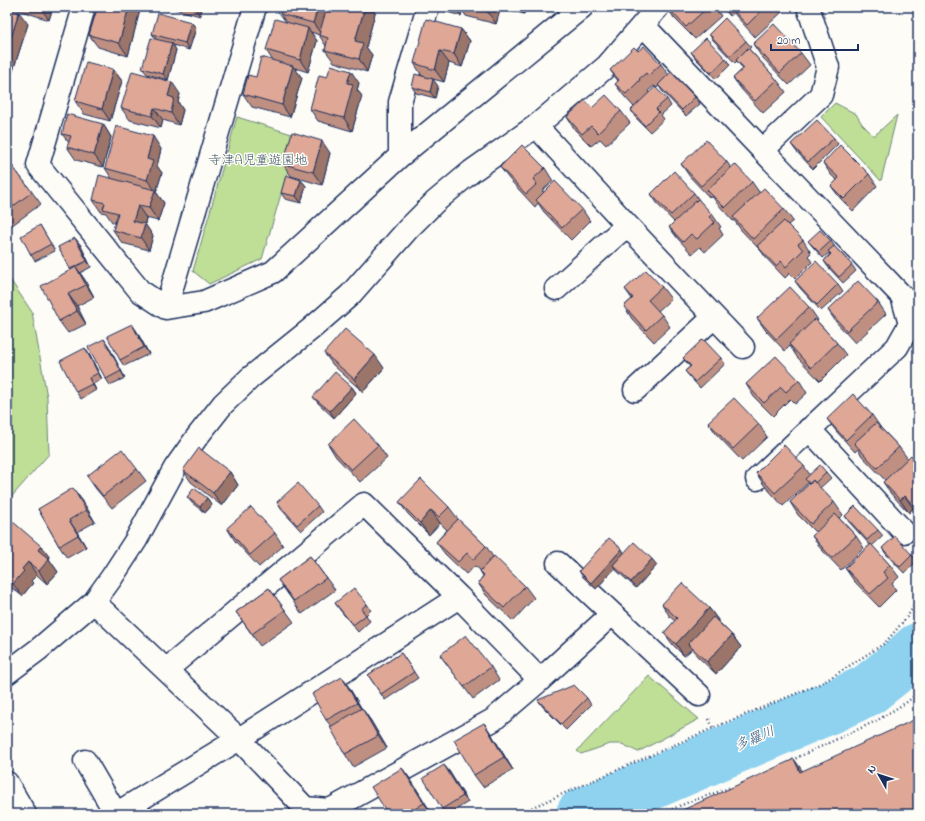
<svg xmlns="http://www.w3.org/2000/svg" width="925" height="821" viewBox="0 0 925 821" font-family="'Indie Flower','Klee One',sans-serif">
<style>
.green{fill:#bfde96;stroke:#6d867a}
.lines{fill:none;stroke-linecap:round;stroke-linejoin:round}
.river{stroke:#8ed2f0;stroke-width:52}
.street-casing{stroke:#1b2f5e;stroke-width:25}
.path{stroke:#1b2f5e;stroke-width:2.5;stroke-dasharray:1 3;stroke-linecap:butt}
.street{stroke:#fdfcf7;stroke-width:22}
.wall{fill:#bf9081;stroke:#1b2f5e}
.shaded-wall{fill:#9b7569;stroke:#1b2f5e}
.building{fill:#dea796;stroke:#1b2f5e}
.labels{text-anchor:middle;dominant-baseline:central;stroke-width:3;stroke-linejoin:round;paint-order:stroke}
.park-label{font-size:13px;fill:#445b6c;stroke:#fdfcf7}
.water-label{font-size:14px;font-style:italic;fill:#385882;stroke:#fdfcf7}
</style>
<rect width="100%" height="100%" fill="#fdfcf7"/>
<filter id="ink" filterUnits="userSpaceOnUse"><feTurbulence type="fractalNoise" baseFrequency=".025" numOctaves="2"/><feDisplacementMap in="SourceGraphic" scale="8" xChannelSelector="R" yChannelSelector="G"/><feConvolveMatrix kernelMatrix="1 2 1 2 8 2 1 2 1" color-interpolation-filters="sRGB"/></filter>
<g filter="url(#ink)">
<path class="green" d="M835,103L856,114L862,124L874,136L897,115L881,181L821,117Z
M237,117L298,136L262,259L209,284L193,271Z
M7,275L32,312L47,397L49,454L7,502Z
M649,676L699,719L638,752L622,744H610L581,754L577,751Z"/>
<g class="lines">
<path class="river" d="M582,814L723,753L834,706L868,690L907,659L918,649"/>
<defs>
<path id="street" d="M84,7L38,165L140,291L166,308L204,302L273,272L400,156L582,7
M643,25L902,296L910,324L897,347L757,479
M536,126L627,225L743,347
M763,150L821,95L828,67L808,7
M400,156V102L428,7
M556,289L627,225
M166,308L255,7
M635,390L714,317
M809,429L904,532
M558,563L699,695
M459,597L540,680
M94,602L239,739L305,808L330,810L493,720L540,680L612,614
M7,673L39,649L94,602L112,577L136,540L175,468L197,437L223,404L250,378L311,329L350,295L408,229L435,202L472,171L536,126L607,66L658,7
M85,761L116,814
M7,783L25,814
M116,814L239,739L459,597L364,504L166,670"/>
</defs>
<use href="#street" class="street-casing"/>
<path class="path" d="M709,719L713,728
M792,760L876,721L907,702L918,693
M517,814L713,728L824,682L885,643L907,617L918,600
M661,814L689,802L732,787"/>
<use href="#street" class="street"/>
</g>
<path class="wall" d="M9,7H53L49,20Z
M90,7L140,10L128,56L98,47L89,35L95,15Z
M168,7H202L200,16Z
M282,7H371L375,13L366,47L372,55L367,72L334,62L325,50L326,46L319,35L311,32L317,41L308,72L295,68L302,78L290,117L252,107L243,94L256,77L273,61L266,50L286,22L280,14Z
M437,7H501L496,24L466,16L462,10L461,16L440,10Z
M510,7H525L524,14L513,11Z
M667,7H715L721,16L695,39L674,18Z
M722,7H779L782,12L755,37L737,17L734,13L730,16Z
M7,8L28,24L11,77L7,76Z
M191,22L196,28L189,50L173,45L176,50L168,80L147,74L142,68L156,39L152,34Z
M461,29L470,41L462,67L449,63L444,82L422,76L414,63Z
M709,34L746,41L751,47L749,49L777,80L786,92L763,113L742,90L733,78L743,69L737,61L735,63L713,40Z
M753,44L801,53L810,65L789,85L761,56Z
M638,51L661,64L668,74L695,97L700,104L686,116L662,91L659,86L657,88L654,86L648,91L649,93L667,99L671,106L661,115L664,119L650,132L635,117L631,110L634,107L624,96L615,84L618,81L610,70Z
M691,52L726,59L730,65L716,79L696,59Z
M113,69L122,81L110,121L84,114L75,101Z
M327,77L359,83L357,90L362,96L352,131L318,121L310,109Z
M438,86L435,98L416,93L412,87Z
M180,94L178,102L183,110L179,125L163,120L161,128L130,120L121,108Z
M592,108L621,111L630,123L606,145L600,139L591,146L575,130L567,117Z
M103,124L111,137L103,167L76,160L67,147L69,143L62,134Z
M834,138L838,144L813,169L796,151L791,144Z
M161,149L157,166L162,173L156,192L164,203L158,221L146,218L145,224L153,236L149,250L122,243L113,230L115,222H112L106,213L101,212L93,200L112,179L105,168Z
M330,153L322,185L291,176L283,164Z
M7,159L32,192L41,204L11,226L7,221Z
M727,162L731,168L752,182L759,192L784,209L793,221L788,225L803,240L811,253L808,256L812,262L795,279L790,273L785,278L766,258L761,251L741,230L734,220L733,221L716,202L712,196L710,198L690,177L681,164Z
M823,163L869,174L877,186L853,211L840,198L831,186L837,180L831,175Z
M500,167L545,168L553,181L542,191L544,192L582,209L590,221L571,240L544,212L538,203L535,207L509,179Z
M301,180L306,186L301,203L285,199L281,193Z
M694,193L702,204L712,214L721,227L719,228L723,235L705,252L700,247L692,254L678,239L669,227L674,222L659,206L651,194Z
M40,225L44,232L55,251L35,261L31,255Z
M808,241H831L835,247L852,265L856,271L843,283L828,267L824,261L830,254L829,253L823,258L813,247Z
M80,244L91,267L80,273L85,280L94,297L77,306L86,324L68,333L59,321L71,270L58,247Z
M795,281L838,284L843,291L821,311L800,288Z
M662,287L671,299L658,311L662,315L670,327L654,342L632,319L624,306L632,299L625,289Z
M878,302L886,314L855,343L836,322L828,310Z
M809,307L818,320L817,321L837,343L846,355L820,381L797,357L790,346L785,351L766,331L757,318Z
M136,330L149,354L124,366L120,360Z
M108,345L125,378L110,385L106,379Z
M324,353L384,368L363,392L333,365Z
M89,354L102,379L93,384L96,390L81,399L76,392Z
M683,358H721L725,364L700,388L690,377L685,371L690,367Z
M799,380L807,393L795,404L790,399L773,416L754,397L746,384Z
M352,387L356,393L334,418L318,403L313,397Z
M872,415L881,428L899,447L908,459L918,463V513L913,508L909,513L891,494L883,482L885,480L862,456L858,449L855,452L836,431L827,419Z
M708,422L759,424L767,437L742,461L717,435Z
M328,444L378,445L387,458L360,482L336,457Z
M804,466L810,475L826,472L831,478L820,488L834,502L843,515L839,518L856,536L864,548L841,570L821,549L812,536L816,533L798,515L790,502L809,484L808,483L783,506L764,485L756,473Z
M137,469L146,481L112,508L96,489L87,476Z
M183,470L230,472L238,485L222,506L191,482Z
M187,497L207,498L212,505L205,513L192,503Z
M82,500L95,522L77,532L86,547L67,558L59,546L38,509Z
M277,502L318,506L322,512L301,531L281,509Z
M399,502L449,507L458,519L486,546L493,557L525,586L534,598L513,621L486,595L478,583L483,576L480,571V570L475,566L466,574L445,554L436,542L447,530L440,523L429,535L408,514Z
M845,516L878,530L883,536L872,546L890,565L899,577L892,584L896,590L879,607L854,581L845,568L870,545L849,522Z
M7,527L41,546L50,558L49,559L58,572L47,584L37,575L31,581L33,583L22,596L7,584Z
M227,528L275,533L283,546L259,567L235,541Z
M882,548L912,555L917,561L904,573L886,554Z
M624,553L657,565L636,588L617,571L615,568L596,589L583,577L579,571Z
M310,556L335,590L302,614L278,580Z
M269,588L294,622L260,646L236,612Z
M335,603L367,604L371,610L366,615L370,621L358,632L340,610Z
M662,604L709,608L718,620V621L732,635L741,647L716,674L697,656L692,649L684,656L673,645L664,633L675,621L670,617Z
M401,653L418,678L385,700L368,675Z
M440,655L491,667L499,680L473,699Z
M342,677L350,689L362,709L371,721L387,748L353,767L345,754L331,726L326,720Z
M587,698L591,705L566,730L543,707L538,700Z
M484,723L492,735L513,770L483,787L474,775Z
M402,768L411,780L432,814H388Z
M449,771L468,802L449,814H445L442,809Z"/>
<path class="shaded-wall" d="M40,7H53L49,20Z
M129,7H138L140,10L128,56L119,43Z
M194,7H202L200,16Z
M318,7H330L322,35L313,23Z
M365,7H371L375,13L366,47L372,55L367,72L359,59L355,41Z
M457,7H460L462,10L461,16L456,10Z
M489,7H501L496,24L488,12Z
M519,7H525L524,14Z
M19,12L28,24L11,77L7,71V51Z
M191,22L196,28L189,50L185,43Z
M308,28L317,41L308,72L300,60Z
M461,29L470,41L462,67L454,54Z
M172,43L176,50L168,80L163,74Z
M440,51L449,63L444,82L435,70Z
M293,66L302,78L290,117L282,105Z
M113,69L122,81L110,121L102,109Z
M351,71L359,83L357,90L362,96L352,131L344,118L347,83Z
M433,79L438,86L435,98L430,92Z
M172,82L180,94L178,102L183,110L179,125L171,113L168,96Z
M154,108L163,120L161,128L152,116Z
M103,124L111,137L103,167L94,155Z
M153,136L161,149L157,166L162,173L156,192L164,203L158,221L149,208L155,190L147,180V159Z
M322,141L330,153L322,185L313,172Z
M301,180L306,186L301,203L296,196Z
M138,206L146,218L143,231L145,224L153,236L149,250L141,238L133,221Z
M75,238L80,244L91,267L87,261Z
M76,267L85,280L94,297L86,285Z
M68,294L77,306L86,324L77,311Z
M132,324L136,330L149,354L144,347Z
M104,339L108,345L125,378L121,371Z
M85,348L89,354L102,379L98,373Z
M375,355L384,368L363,392L354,379Z
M89,378L93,384L96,390L92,384Z
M352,387L356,393L334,418L330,411Z
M230,472L238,485L222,506L213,493Z
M73,488L82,500L95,522L86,510Z
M905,496L913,508L909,513L900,500Z
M207,498L212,505L205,513L200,507Z
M431,510L440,523L429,535L420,523Z
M69,520L77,532L86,547L78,535Z
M41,546L50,558L49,559L58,572L47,584L39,571L38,550Z
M622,549L626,556L613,565L615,568L596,589L591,583Z
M652,559L657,565L636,588L631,582Z
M28,562L37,575L31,581L33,583L22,596L13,584L22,569Z
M709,608L718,620L692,648L688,644L692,649L684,656L676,644Z
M732,635L741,647L716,674L707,662Z
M342,677L350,689L365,715L357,703Z
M362,708L371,721L387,748L378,736Z
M484,723L492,735L513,770L504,757Z
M794,759L810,781L800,772Z
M444,765L449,771L468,802L463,796Z
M402,768L411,780L432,814L424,803Z"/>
<path class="building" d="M90,7H129L119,43L89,35L97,9Z
M282,7H318L313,23L280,14Z
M327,7H365L355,41L363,43L359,59L325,50L328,38L319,35Z
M447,7H457L456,10Z
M470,7H489L488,12Z
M667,7H708L686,27Z
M730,7H765L747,25Z
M7,8L19,12L7,51Z
M158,13L191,22L185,43L152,34Z
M725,18L746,41L730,56L709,34Z
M275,19L308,28L300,60L266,50Z
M426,19L461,29L454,54L440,51L435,70L414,63Z
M774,24L801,53L780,73L753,44Z
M151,38L172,43L163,74L142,68Z
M706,38L726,59L711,73L691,52Z
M644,46L661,64L648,76L646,73L639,79L640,80L626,94L615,84L619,80L610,70L634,47L638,51Z
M748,48L777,80L755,101L733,78L744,68L736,60Z
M261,57L293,66L282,105L243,94L248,75L256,77Z
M86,62L113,69L102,109L75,101Z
M331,65L351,71L347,83L353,84L344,118L310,109L319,75L327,77Z
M132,71L172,82L168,96L174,98L171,113L154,108L152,116L121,108Z
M671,72L695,97L682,110L658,85Z
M415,74L433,79L430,92L412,87Z
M655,87L667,99L656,109L659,112L645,126L631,110Z
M606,95L621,111L598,133L591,126L582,134L567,117L585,100L592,108Z
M67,114L103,124L94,155L67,147L71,136L62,134Z
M817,120L834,138L808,162L791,144Z
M116,126L153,136L147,159L153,161L147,180L105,168Z
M292,132L322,141L313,172L283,164Z
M706,140L727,162L701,186L681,164Z
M522,145L545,168L533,179L537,184L526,194L500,167Z
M840,145L869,174L844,199L831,186L839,178L823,163Z
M7,159L32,192L7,211Z
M735,164L752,182L725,208L707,190Z
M674,171L694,193L671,215L651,194Z
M99,175L155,190L149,208L138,206L133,221L145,224L141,238L113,230L118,213L103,209L105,203L93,200Z
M286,175L301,180L296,196L281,193Z
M555,181L582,209L562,228L536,200Z
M764,188L784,209L753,239L733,217Z
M698,199L712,214L709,217L715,222L697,239L691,234L683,242L669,227Z
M784,221L803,240L798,244L803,250L786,267L781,261L776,266L757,246Z
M40,225L51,244L31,255L21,236Z
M820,230L831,241L819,252L808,241Z
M75,238L87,261L70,269L58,247Z
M834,246L852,265L839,277L824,261L831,254L828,251Z
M816,261L838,284L817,305L795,281Z
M76,267L86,285L68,294L77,311L59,321L41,286Z
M646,270L662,287L648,300L662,315L646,330L624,306L633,298L625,289Z
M858,281L878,302L847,331L828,310Z
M790,287L809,307L776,339L757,318Z
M815,319L837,343L811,368L789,344Z
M132,324L144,347L120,360L107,336Z
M345,329L375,355L354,379L324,353Z
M104,339L121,371L106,379L88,347Z
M703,339L721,358L695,382L685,371L691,366L683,358Z
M85,348L98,373L89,378L92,384L76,392L60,361Z
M776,356L799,380L786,392L781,387L764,403L746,384Z
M335,372L352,387L330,411L313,397Z
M853,394L872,415L846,440L827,419Z
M734,398L759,424L733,449L708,422Z
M354,419L378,445L351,470L328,444Z
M876,423L899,447L877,468L854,443Z
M784,445L804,466L775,493L756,473Z
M199,448L230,472L213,493L183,470Z
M122,449L137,469L103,496L87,476Z
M911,455L918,463V484L917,485L918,486V501L913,505L905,496L900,500L883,482Z
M820,465L826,472L815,483L813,480L810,484L805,479Z
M421,479L449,507L439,517L431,510L420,523L399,502Z
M813,480L834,502L811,524L790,502Z
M298,483L318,506L297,525L277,502Z
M73,488L86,510L69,520L78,535L59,546L38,509Z
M194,488L207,498L200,507L187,497Z
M855,506L878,530L867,540L845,516Z
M251,507L275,533L250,555L227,528Z
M835,514L856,536L832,558L812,536Z
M458,519L486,546L473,560L467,553L458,562L436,542Z
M12,521L41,546L38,550L49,559L39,571L28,562L22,569L24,571L13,584L7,579V527Z
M895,536L912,555L900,567L882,548Z
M609,538L622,549L591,583L579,571Z
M634,542L652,559L631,582L613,565Z
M871,544L890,565L883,572L888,578L870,594L845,568Z
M310,556L326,578L294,601L278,580Z
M494,556L525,586L504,608L478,583L484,575L480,571Z
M682,583L709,608L676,644L664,633L677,618L662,604Z
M269,588L285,610L252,634L236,612Z
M354,588L367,604L361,609L366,615L353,625L335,603Z
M713,617L732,635L707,662L688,644Z
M466,635L491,667L464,687L440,655Z
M401,653L414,672L381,694L368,675Z
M342,677L357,703L326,720L312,694Z
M574,685L587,698L561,724L538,700Z
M362,708L378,736L345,754L330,727Z
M918,718V814H674L794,759L800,772Z
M484,723L504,757L474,775L454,740Z
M444,765L463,796L442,809L423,778Z
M402,768L424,803L407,814H388L371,787Z"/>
</g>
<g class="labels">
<g class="park-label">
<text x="258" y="160">寺津A児童遊園地</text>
</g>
<g class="water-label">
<text transform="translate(755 739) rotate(-23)">多羅川</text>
</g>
</g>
<rect width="925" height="821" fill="none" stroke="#fdfcf7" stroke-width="24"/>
<rect x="12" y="12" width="901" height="797" fill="none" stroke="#1b2f5e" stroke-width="1.5" filter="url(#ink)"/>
<g transform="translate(879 775) rotate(309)" stroke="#fdfcf7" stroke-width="3" paint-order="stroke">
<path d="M0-3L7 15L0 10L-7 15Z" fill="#1b2f5e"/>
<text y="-6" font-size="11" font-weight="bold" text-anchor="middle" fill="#1b2f5e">N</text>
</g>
<path d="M771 44v6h87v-6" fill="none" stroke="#1b2f5e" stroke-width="2"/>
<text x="777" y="44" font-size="12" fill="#1b2f5e" stroke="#fdfcf7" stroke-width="3" paint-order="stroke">20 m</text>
</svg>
